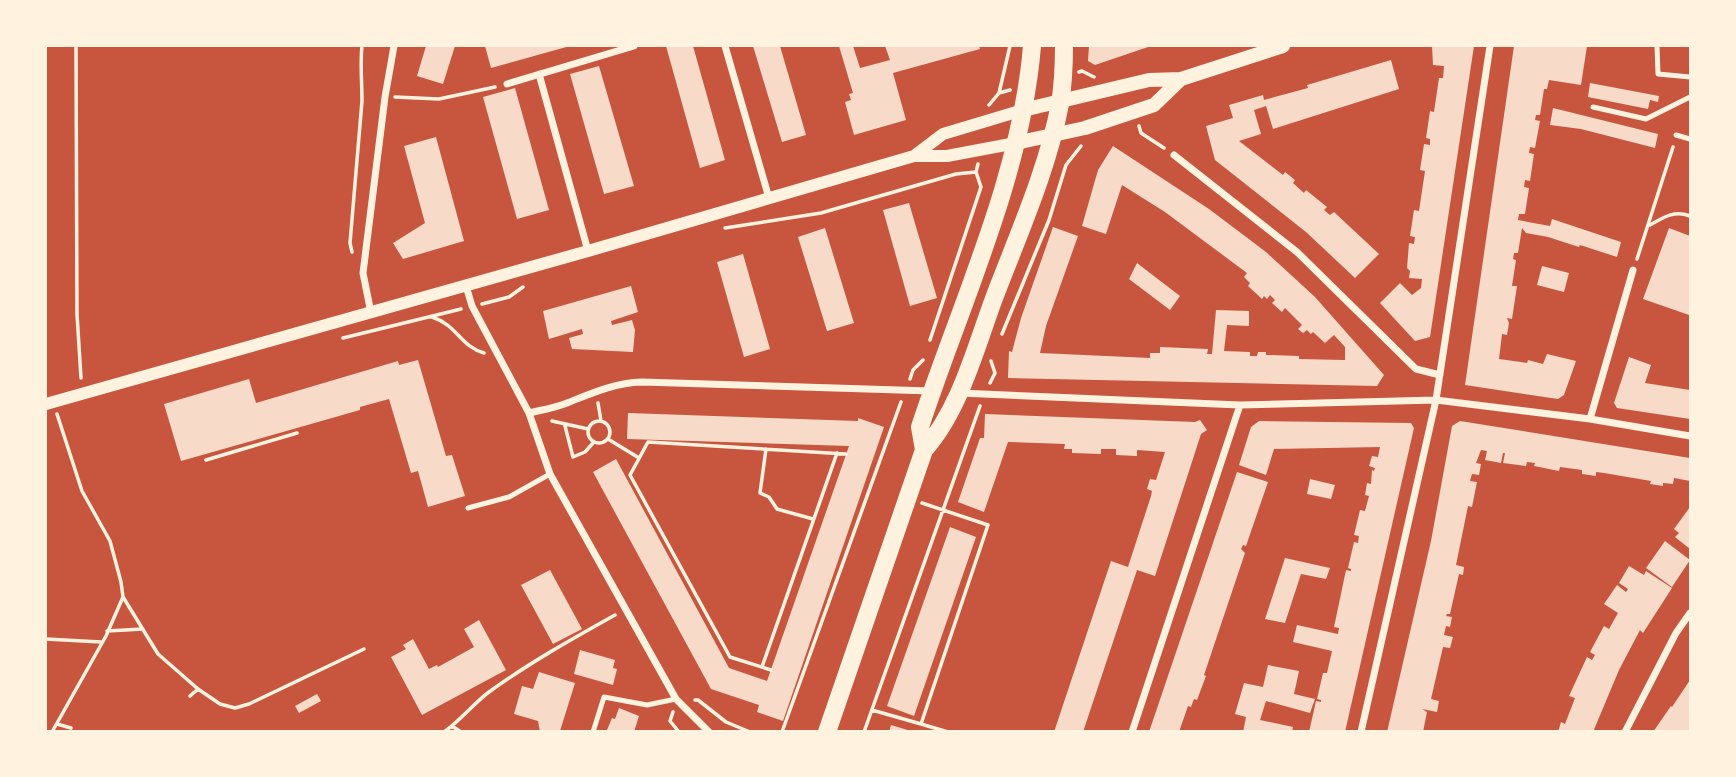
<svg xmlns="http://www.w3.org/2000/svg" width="1736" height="777" viewBox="0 0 1736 777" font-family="'Alegreya Sans',sans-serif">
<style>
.building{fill:#f7dbc8}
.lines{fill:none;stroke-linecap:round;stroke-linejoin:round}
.path{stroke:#fff3e0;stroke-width:3.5}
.service{stroke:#fff3e0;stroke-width:5}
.minor{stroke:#fff3e0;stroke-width:7}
.tertiary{stroke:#fff3e0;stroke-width:12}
.secondary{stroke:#fff3e0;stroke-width:14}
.primary{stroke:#fff3e0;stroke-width:18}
</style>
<rect width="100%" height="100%" fill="#c8553d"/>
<path class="building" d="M426,46H455L443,84L417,76Z
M485,46H570L491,68Z
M666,46H693L725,160L700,168Z
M753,46H780L806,135L782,142Z
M839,46H853L860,68L890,60L885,46H979L980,49L893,73L906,120L854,135L845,102L851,100L849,94L853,93Z
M1089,46H1151L1095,65L1088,61Z
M1432,46H1474L1430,337L1415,341L1380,303L1400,283L1412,295L1421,288L1422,279L1409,278L1410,271L1407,268L1409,243L1414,244L1415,237L1410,236L1414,210L1419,211L1425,171L1420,170L1424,144L1430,145V139L1426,138L1430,111L1434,112L1439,78H1443L1444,66L1433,65Z
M1514,46H1587L1581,85L1549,80L1547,89H1544L1540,115H1536L1535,120L1540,121L1535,148L1530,147L1529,153L1534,154L1530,181L1525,180L1524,187L1529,188L1525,214H1519L1518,220L1550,226L1552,219L1621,242L1617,257L1580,245L1579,247L1548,237L1526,233L1522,228L1518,253H1514L1513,259L1516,260L1512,286H1517L1512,319L1507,318L1509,323L1507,335L1502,334L1499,359L1527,363L1528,360L1543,364L1547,354L1576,361L1564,395L1558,399L1465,385Z
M1391,60L1399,89L1273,129L1266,106L1254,110L1261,134L1239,141L1283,175L1285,172L1295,180L1293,183L1304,193L1306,190L1327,207L1324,210L1330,215L1334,212L1379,254L1355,278L1306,232L1215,160L1206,126L1233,118L1229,105L1263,95L1264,100L1308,88L1307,85Z
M599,66L634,186L604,194L570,74Z
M1590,83L1659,96L1658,102L1650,100L1648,109L1588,97Z
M515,88L549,210L517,219L483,97Z
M1553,108L1658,134L1655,148L1581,129L1550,125Z
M436,137L464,241L403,259L393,243L425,223L404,146Z
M1113,146L1209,209L1266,252L1290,274L1315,297L1384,375L1377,386L1008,378L1009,351L1012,352L1021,318L1053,227L1078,236L1046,326L1040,353L1150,358V353H1160V347L1208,349L1207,354H1212L1216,310L1249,311V326L1227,325L1224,351L1250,352V356H1257L1258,352H1266V355L1299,356V359L1345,360V347L1334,335L1325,343L1313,332L1311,334L1307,330L1303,333L1298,329L1302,325L1285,308L1282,312L1272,303L1275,300L1270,295L1267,299L1264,296L1262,299L1248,286L1250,283L1244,277L1247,273L1165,212L1122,185L1106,234L1082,226L1098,170Z
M909,203L937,298L910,306L883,210Z
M825,228L854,323L827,331L798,237Z
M1669,228L1690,236V310L1689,315L1643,299Z
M743,254L770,349L744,357L717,262Z
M1137,263L1180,296L1170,310L1129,279Z
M1542,266L1569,273L1564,292L1537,285Z
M631,286L638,312L611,321L612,325L632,320L635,330L633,352L572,349L569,338L583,334L582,329L549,339L543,311Z
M1629,357L1651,365L1645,383L1690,390V419L1617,408L1614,403Z
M418,360L446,456L452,455L465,496L428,507L418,471L411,473L389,399L360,407V410L181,461L164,404L249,379L256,403L398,361L399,365Z
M628,413L858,421V418L884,427L783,721L757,712L759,705L711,689L593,472L616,459L729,668L767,681L849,446L627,439Z
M985,414L1195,422L1200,420L1207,430L1201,434L1155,576L1137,570L1083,732H1054L1111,561L1128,567L1151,496L1152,491L1147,489L1150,479L1156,480L1165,452L1137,450V456L1116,455V449H1101V454L1072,453V449H1064L1065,444L1008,442L984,512L958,502L980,438H984Z
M1259,421L1411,423L1414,428L1345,732H1309L1316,701L1321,702V700L1317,699L1323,673H1327L1332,651L1293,642L1297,625L1338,634L1339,628L1334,627L1346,570L1351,571V569L1348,568L1354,542L1358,543L1359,536L1354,535L1360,510L1365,511L1369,496L1365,495L1367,483L1371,484L1372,470L1374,471L1375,468L1369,466L1372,456L1378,457L1380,447L1274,449L1266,475L1239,465L1251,427Z
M1460,421L1690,458V481L1674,478L1673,484L1663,483V486L1650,484L1651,481L1604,473L1596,472V476L1582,474V470L1560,467L1559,471L1534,466L1535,463L1527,462L1526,466L1503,463L1505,453H1503L1501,463L1485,460L1487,451L1481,450L1476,463L1481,464L1479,475L1472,474L1470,481L1477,482L1472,507L1468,506L1456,565L1464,567L1463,575L1459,574L1450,614H1447L1446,616L1452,617L1450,627L1446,626L1444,635L1453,637L1450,648L1443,647L1431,699L1439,701L1437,712L1422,709L1427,712L1423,732H1387L1431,541L1452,426Z
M1237,472L1268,482L1246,546L1243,545L1241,549L1245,553L1204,675L1206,676L1197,700L1194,699L1191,707L1188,706L1179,732H1149Z
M1310,479L1335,485L1331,499L1307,494Z
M1690,507V549L1675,537L1679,533L1674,529Z
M950,527L976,537L914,716L887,706Z
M1665,541L1690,560L1672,587L1646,568Z
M1285,558L1330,568L1326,579L1301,574L1285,623L1265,619Z
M1629,566L1644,575L1646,571L1672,588L1643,633L1640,630L1619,670L1593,732H1558L1561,722L1565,724L1575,698L1569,696L1587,657L1592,660L1595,655L1590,652L1604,626L1609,629L1618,613L1604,604L1617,585L1626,592L1628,589L1619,583Z
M550,570L582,629L553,644L521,585Z
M479,620L506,670L422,715L391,657L406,649L403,645L413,639L429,669L437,665L438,667L474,647L464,629Z
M580,650L615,660L613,668L617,669L613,685L574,674Z
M1268,665L1299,671L1294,694L1315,699L1310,713L1266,701L1260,720L1293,727L1292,732H1243L1246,717L1235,714L1244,683L1263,687Z
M539,672L575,683L560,731L540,732L538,721L514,714L522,686L533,689Z
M1690,680V732H1653L1671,706L1672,707Z
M317,694L321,701L299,713L295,706Z
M619,708L639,716L634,732L607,730L612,718L615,719Z
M891,725L911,731V732H889Z"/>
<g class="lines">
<path class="path" d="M76,46L77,314L81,378
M1079,72L1082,71L1094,77
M999,93L1010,90
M395,97L439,99L495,87
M989,105L999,93L1010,46
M1139,126L1141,133L1164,148
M1650,225C1664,217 1674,210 1690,216
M725,228L821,213L956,174L976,172
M352,252L350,243L362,101C362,82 360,64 362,46
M1637,259L1673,147
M482,304L509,297L523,287
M432,317C457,325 461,347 484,353
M1002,334L1049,220L1066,165L1081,146
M343,338L461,309
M930,340L981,187L976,172L978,164
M910,379L913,370L923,360
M990,383L995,373L991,361
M598,403L601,421
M57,414L82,491L110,541L121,582L123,597L158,654L198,689L220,704L235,708L249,704L364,649
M552,421L588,429
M588 432a11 11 0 1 1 22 0a11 11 0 1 1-22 0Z
M565,426L573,457L585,452L594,442
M608,439L639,458
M766,449L760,493L769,497L777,509L813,519
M206,460L297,433
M107,631L143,629
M46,639L101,642
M762,667L837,453
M771,670L730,657L630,475L648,442L846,454
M190,696L198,689
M695,700H698L726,722L750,732
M872,710L921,724L988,525L922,503
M673,712L670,721L679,732
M57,724L71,728
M921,724L948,732
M452,726L461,732
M52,732L106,636L123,597
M444,732C461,720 473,704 489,692C529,663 572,639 615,615
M782,732L901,402
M864,732L980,406"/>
<path class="service" d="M1657,46L1658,74L1690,77
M1593,107L1646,119L1690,97
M1676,135L1690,139
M468,508L509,497L550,474
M593,732L604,697L647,705L676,699"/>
<path class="minor" d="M725,46L769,198
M539,74L588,251
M507,84L634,46
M1174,155L1297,252L1416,369L1440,375
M466,286L472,306L529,413L550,474L676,699L709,732
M371,313L363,273L385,97L394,46
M959,393L1240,405L1436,400L1590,419L1690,436
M529,413C541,410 555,408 567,403C592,393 614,383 642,382L931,391
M1590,419L1633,270
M1132,732L1240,405
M1361,732L1436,400L1490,46
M1625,732L1676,633L1690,613"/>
<path class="tertiary" d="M914,156L943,134L1023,110
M46,404L588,251L914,156H947L1016,143"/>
<path class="secondary" d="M1023,110L1149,80L1181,79L1283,46
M1016,143L1085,128L1154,105L1181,79"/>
<path class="primary" d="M924,450L920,427C961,302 1021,178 1032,46
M827,732L924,450C959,411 975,350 993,301C1017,237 1047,172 1060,104C1063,85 1064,65 1064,46"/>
</g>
<rect width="1736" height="777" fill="none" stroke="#fff3e0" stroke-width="94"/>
</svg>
